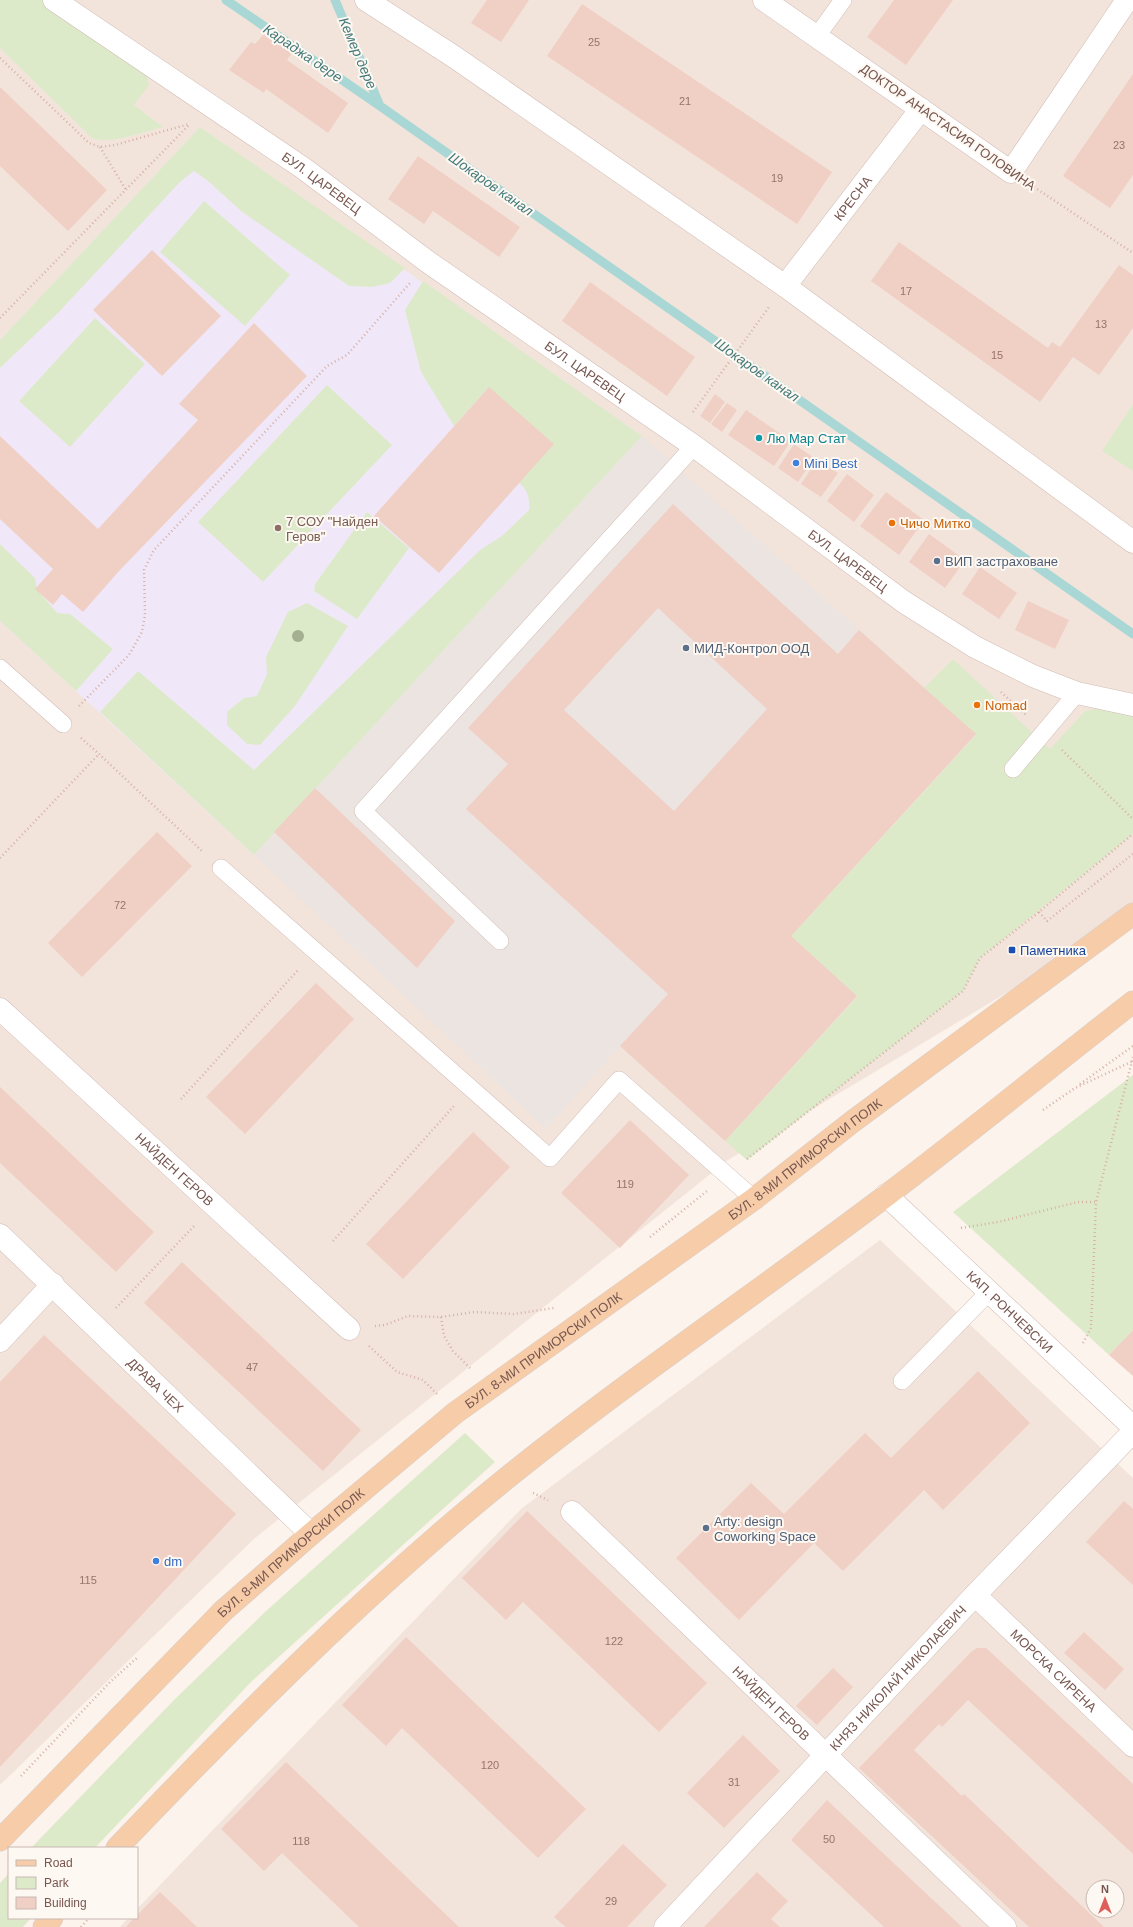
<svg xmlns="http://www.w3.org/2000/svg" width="1133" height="1927" viewBox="0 0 1133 1927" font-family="Arial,sans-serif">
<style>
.residential{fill:#f3e4db;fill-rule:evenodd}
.industrial{fill:#ece4e1}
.education{fill:#f0e8f9}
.green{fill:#ddeaca}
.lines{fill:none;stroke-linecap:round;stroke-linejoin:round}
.stream{stroke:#a8d7d5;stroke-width:9}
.building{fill:#f0cfc5;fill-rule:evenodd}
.lane-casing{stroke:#d1bcb4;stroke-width:18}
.street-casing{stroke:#d1bcb4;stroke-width:23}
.primary-casing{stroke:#d9d0ce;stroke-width:23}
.path{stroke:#d6b1a7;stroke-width:2.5;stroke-dasharray:1 3;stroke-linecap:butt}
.lane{stroke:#fff;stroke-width:17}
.street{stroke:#fff;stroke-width:22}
.primary{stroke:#f6cca9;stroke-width:22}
.tree{fill:#a4ae90}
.culture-dot{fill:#0f9aa8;stroke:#fef8f3;stroke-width:1.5}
.shop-dot{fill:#3f7fe0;stroke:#fef8f3;stroke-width:1.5}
.food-dot{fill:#e8710a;stroke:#fef8f3;stroke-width:1.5}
.education-dot{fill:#8d6e63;stroke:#fef8f3;stroke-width:1.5}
.service-dot{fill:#5c6f8a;stroke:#fef8f3;stroke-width:1.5}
.transit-dot{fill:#1a4fb4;stroke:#fef8f3;stroke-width:1.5}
.labels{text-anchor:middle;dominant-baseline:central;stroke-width:4;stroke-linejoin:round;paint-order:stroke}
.number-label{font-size:11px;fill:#95746c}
.street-label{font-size:13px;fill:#77564f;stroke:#fef8f3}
.culture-label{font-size:13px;fill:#0d838f;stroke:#fef8f3;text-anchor:start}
.shop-label{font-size:13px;fill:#366cbe;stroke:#fef8f3;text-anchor:start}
.education-label{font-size:13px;fill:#785e54;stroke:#fef8f3;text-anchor:start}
.food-label{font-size:13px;fill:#c56008;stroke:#fef8f3;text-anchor:start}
.service-label{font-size:13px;fill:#4e5e75;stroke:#fef8f3;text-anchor:start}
.transit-label{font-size:13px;fill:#164399;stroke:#fef8f3;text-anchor:start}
.water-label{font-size:14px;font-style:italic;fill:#437a79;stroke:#fef8f3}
</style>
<rect width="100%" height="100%" fill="#fcf3ec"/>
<path class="residential" d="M0,0H1133V917L728,1160L255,1538L0,1785Z
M880,1240L1133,1478V1927H120L128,1918H137V1909L521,1509ZM1093,1887H1117V1911H1093Z"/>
<path class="industrial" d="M642,436L976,734L791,936L857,996L725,1141L620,1046L546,1129L254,855Z"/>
<path class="education" d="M200,127L642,436L254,855L0,621V340Z"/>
<path class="green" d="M0,0H55L143,59L149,85L134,105L163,127C141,132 113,145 92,138L0,48Z
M200,127L405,268L390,283L372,287L349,286L241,211L208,181L194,171L180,182L59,312L0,368V340Z
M204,201L290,275L245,326L160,252Z
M423,281L642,436L254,855L100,712L138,671L254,770L480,550L502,536L529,510C530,499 528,490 519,483L489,387L454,426L421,372L405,310Z
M95,318L145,364L70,447L19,401Z
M327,385L392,445L263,582L198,522Z
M1133,404V471L1102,451Z
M367,512L409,548L357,619L314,591L315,584Z
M0,544L35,578L37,589L57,613L70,614L113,649L76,691L0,621Z
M307,603L348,626L295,706L260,745L247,744L227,725V712L244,698L257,696L267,674L266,657L288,612Z
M953,659L1050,749L1085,711L1122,703L1133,705V834L980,958L963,991L747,1160L725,1141L857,997L791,936L976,735L924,688Z
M1133,1075V1330L1109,1355L953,1212Z
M465,1433L495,1462L251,1682L95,1848H31L175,1699L265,1612Z
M9,1873V1918H31L23,1927H0V1883Z"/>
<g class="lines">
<path class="stream" d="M226,0L380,106L1133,634
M335,0L380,106"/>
</g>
<path class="building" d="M487,0H529L501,42L471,23Z
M894,0H953L906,65L867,37Z
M582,4L832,172L797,224L547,56Z
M264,34L292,53L287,60L348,103L328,133L266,89L264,93L229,70L251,42L255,44Z
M1133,74V175L1110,208L1063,176Z
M0,87L107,190L68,231L0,166Z
M418,156L520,227L499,257L433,211L424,224L388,199Z
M899,242L1048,348L1052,342L1060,347L1119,265L1133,275V328L1099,375L1073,357L1040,402L871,281Z
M152,250L221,316L162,376L93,310Z
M590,282L695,357L667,396L562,321Z
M254,323L307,376L120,570L83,612L62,594L53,605L35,589L53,569L0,519V436L98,529L198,420L179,404Z
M489,387L554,444L439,573L374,516Z
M715,394L725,402L710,423L700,416Z
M727,403L737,410L722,432L711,424Z
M746,410L791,441L774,466L728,435Z
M794,444L814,458L798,482L778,468Z
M817,460L838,473L821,497L801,484Z
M847,474L874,495L854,522L827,501Z
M886,492L924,520L899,555L860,526Z
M673,504L838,654L859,630L976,734L791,936L857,996L725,1141L620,1046L668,994L466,809L508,764L468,728ZM658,608L767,709L674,811L564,710Z
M929,534L965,560L945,588L909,562Z
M980,567L1017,593L999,619L962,594Z
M1028,601L1069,620L1055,649L1015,630Z
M315,788L455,921L417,968L274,832Z
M157,832L192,866L82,977L48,943Z
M316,983L354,1019L245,1134L206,1097Z
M0,1087L154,1232L116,1272L0,1163Z
M630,1120L689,1175L620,1248L561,1193Z
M473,1132L510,1167L403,1279L366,1244Z
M182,1262L361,1430L323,1471L144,1303Z
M1133,1330V1376L1109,1355Z
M44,1335L236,1514L0,1767V1382Z
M978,1371L1030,1423L943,1510L924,1490L843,1571L814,1543L739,1620L676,1558L751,1483L784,1514L865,1433L891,1458Z
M1124,1501L1133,1509V1585L1086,1542Z
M527,1511L707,1683L659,1732L523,1602L506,1620L462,1578Z
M1084,1632L1124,1669L1105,1690L1064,1653Z
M406,1637L586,1809L538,1858L402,1728L386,1746L342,1705Z
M977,1648H986L1133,1784V1854L968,1700L942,1727L939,1724L914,1750L962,1796L964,1794L1104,1927H1029L859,1768L972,1651Z
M833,1668L853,1687L817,1725L796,1706Z
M743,1735L780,1771L724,1828L687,1793Z
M286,1762L459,1927H359L282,1853L264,1871L221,1829Z
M827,1800L868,1839L962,1927H884L791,1840Z
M623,1844L667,1885L627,1927H566L554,1917Z
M757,1872L788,1901L771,1919L780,1927H704Z
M160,1892L197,1927H126L134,1918H137V1915Z"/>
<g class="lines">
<defs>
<path id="lane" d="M817,36L843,0
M0,668L63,724
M1013,769L1077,693
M221,868L550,1158L619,1080L754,1199
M500,941L363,811L694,446
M902,1381L989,1292"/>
<g id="street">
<path id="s1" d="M54,0L303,168L428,262L694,446L904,602L975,647L1033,676L1077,693L1133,705"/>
<path d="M366,0L453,56L785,286L1133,542"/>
<path d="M764,0L1011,172L1127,0"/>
<path id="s2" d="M785,286L921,109"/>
<path id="s3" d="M0,1009L349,1329"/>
<path id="s4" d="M886,1195L1133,1427"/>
<path id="s5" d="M0,1235L311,1534"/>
<path d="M0,1341L53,1284"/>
<path id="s6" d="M572,1512L1005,1927"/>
<path id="s7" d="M975,1595L1133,1746"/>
<path id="s8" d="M665,1927L975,1595L1133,1432"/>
</g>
<g id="primary">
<path id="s9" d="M0,1840L223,1611L311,1534L455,1413L754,1199L852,1122L1133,914"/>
<path d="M117,1848C242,1717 371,1587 513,1473C634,1376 763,1289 887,1195C970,1132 1051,1066 1133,1002"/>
<path d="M44,1927L52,1918"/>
</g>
</defs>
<use href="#lane" class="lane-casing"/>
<use href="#street" class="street-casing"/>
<use href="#primary" class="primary-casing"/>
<path class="path" d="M0,58L89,143L100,147L115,145L189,124
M100,147L126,190
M1034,187L1133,253
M0,318L190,124
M693,412L769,307
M1001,692L1027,716
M79,706L129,655L142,632L145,615L144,570L154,550L327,366L347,355L410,283
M81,738L99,754L203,852
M1062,750L1133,819
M0,858L99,754
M1039,912L1047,921L1133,854
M1080,1084L1133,1046
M181,1099L299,969
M1043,1110L1075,1088L1133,1061
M747,1159L963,991L980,958L1039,912L1133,834
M961,1228L998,1222L1078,1202H1096
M650,1237L707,1191
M333,1241L454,1106
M116,1308L195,1225
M441,1317L444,1336L453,1351L470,1368
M375,1326L385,1325L408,1316L441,1317L474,1312L514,1314L554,1308
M1083,1343L1091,1328L1096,1202L1133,1057
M369,1346L397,1372L423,1380L437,1394
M533,1493L548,1500
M21,1776L110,1682L138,1657
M81,1927L89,1918"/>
<use href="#lane" class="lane"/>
<use href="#street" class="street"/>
<use href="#primary" class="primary"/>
</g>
<circle class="tree" cx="298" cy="636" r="6"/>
<circle class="culture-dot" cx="759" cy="438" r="4"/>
<g class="shop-dot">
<circle cx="796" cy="463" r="4"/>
<circle cx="156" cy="1561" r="4"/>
</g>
<g class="food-dot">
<circle cx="892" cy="523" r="4"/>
<circle cx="977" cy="705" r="4"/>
</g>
<circle class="education-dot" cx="278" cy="528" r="4"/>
<g class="service-dot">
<circle cx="937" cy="561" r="4"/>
<circle cx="686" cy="648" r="4"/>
<circle cx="706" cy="1528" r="4"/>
</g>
<rect class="transit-dot" x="1008" y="946" width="8" height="8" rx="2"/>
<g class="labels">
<g class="number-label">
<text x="594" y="42">25</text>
<text x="685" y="101">21</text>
<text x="1119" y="145">23</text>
<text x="777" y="178">19</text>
<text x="906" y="291">17</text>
<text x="1101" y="324">13</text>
<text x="997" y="355">15</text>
<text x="120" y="905">72</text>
<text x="625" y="1184">119</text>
<text x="252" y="1367">47</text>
<text x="88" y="1580">115</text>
<text x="614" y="1641">122</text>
<text x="490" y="1765">120</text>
<text x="734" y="1782">31</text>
<text x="829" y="1839">50</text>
<text x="301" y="1841">118</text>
<text x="611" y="1901">29</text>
</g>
<g class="street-label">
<text transform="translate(948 127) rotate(35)">ДОКТОР АНАСТАСИЯ ГОЛОВИНА</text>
<text stroke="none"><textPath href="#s1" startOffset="324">БУЛ. ЦАРЕВЕЦ</textPath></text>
<text stroke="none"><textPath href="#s2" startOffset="111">КРЕСНА</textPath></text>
<text stroke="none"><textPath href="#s1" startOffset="648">БУЛ. ЦАРЕВЕЦ</textPath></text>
<text stroke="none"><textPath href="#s1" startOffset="972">БУЛ. ЦАРЕВЕЦ</textPath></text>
<text stroke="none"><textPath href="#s9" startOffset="1057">БУЛ. 8-МИ ПРИМОРСКИ ПОЛК</textPath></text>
<text stroke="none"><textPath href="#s3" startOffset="237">НАЙДЕН ГЕРОВ</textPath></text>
<text stroke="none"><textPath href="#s4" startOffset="170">КАП. РОНЧЕВСКИ</textPath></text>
<text stroke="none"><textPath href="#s9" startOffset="733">БУЛ. 8-МИ ПРИМОРСКИ ПОЛК</textPath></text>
<text stroke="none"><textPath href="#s5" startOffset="216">ДРАВА ЧЕХ</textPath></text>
<text stroke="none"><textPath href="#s9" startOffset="409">БУЛ. 8-МИ ПРИМОРСКИ ПОЛК</textPath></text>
<text stroke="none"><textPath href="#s7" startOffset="109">МОРСКА СИРЕНА</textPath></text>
<text stroke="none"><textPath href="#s8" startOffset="341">КНЯЗ НИКОЛАЙ НИКОЛАЕВИЧ</textPath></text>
<text stroke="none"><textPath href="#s6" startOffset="276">НАЙДЕН ГЕРОВ</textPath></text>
</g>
<g class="culture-label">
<text x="767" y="438">Лю Мар Стат</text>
</g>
<g class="shop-label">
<text x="804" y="463">Mini Best</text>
<text x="164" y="1561">dm</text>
</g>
<g class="education-label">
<text x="286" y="521">7 СОУ "Найден<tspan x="286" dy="15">Геров"</tspan></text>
</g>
<g class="food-label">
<text x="900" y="523">Чичо Митко</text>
<text x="985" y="705">Nomad</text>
</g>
<g class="service-label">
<text x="945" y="561">ВИП застраховане</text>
<text x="694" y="648">МИД-Контрол ООД</text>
<text x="714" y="1521">Arty: design<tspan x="714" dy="15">Coworking Space</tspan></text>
</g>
<g class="transit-label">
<text x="1020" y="950">Паметника</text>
</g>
<g class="water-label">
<text transform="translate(303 53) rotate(34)">Караджа дере</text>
<text transform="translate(358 53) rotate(67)">Кемер дере</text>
<text transform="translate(491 184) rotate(35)">Шокаров канал</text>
<text transform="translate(757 370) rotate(35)">Шокаров канал</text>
</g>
</g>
<rect x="8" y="1847" width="130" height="72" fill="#fef8f3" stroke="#c8b7b1"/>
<rect x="16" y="1860" width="20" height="6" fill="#f6cca9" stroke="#c8b7b1"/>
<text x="44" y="1867" font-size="12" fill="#77564f">Road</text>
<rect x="16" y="1877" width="20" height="12" fill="#ddeaca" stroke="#c8b7b1"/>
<text x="44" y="1887" font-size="12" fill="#77564f">Park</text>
<rect x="16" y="1897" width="20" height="12" fill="#f0cfc5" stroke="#c8b7b1"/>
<text x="44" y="1907" font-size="12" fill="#77564f">Building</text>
<g transform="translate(1105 1899)"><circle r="19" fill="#fef8f3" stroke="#c8b7b1"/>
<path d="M0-3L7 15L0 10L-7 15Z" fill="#de5f59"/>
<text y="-6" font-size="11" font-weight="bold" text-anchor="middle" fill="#77564f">N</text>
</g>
</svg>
